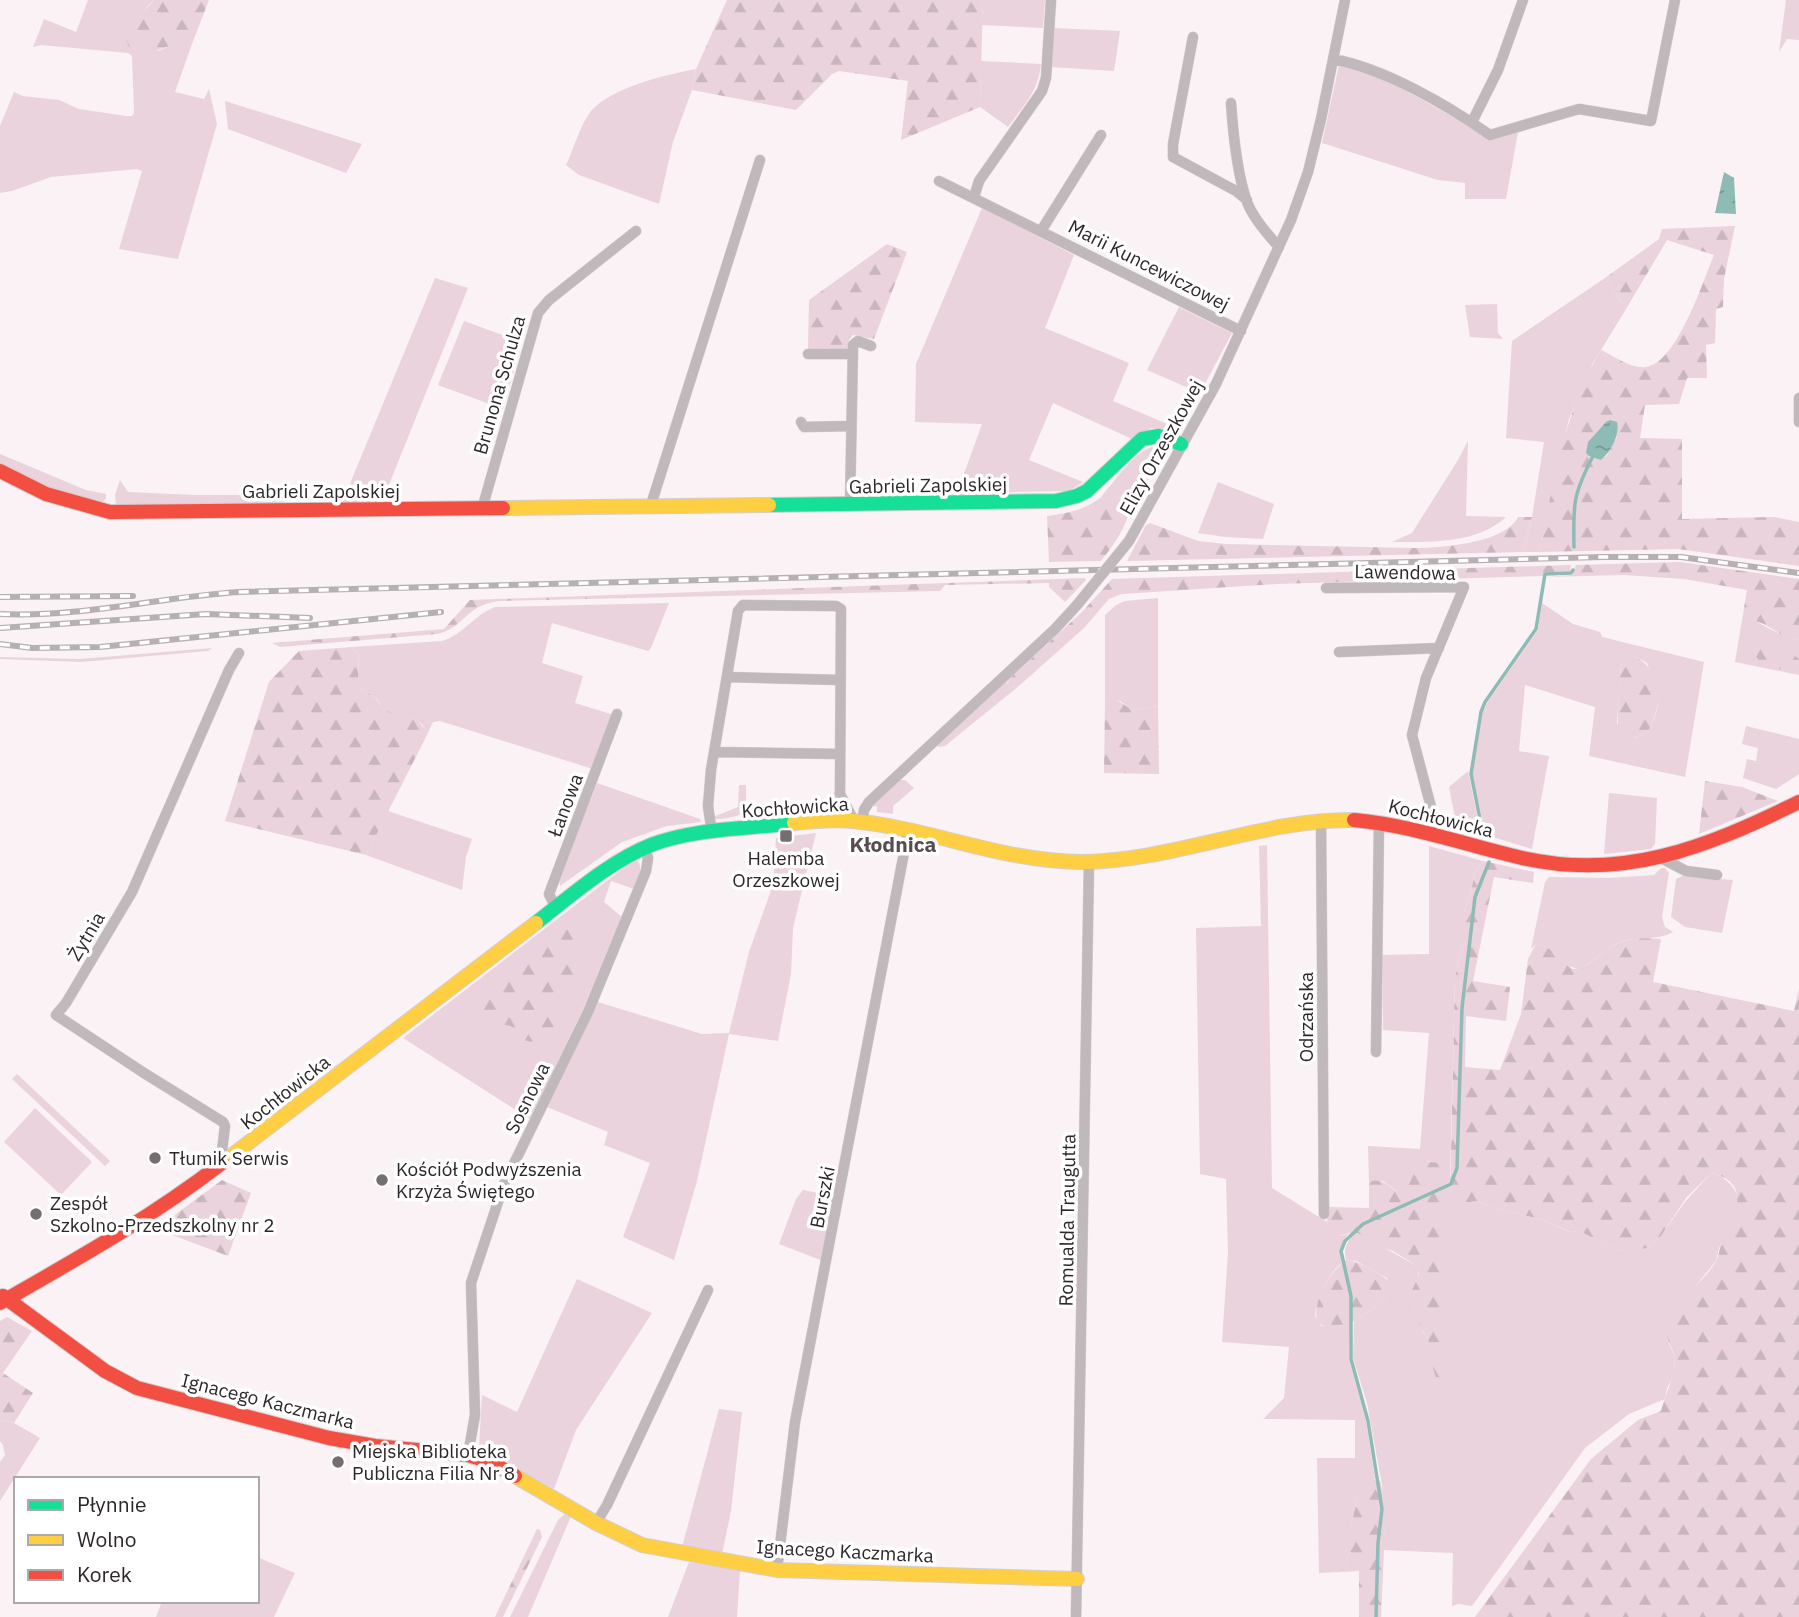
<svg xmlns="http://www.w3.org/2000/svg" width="1799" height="1617" viewBox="0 0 1799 1617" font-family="'IBM Plex Sans',sans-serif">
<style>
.green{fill:#ead3dc;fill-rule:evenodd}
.forest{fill:url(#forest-firs);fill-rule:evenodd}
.water{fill:url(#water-ripples)}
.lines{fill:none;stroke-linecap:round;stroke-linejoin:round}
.stream{stroke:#8fbbb7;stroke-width:3.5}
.street-casing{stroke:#d4ced0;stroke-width:11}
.fast-casing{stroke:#d4ced0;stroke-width:16}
.slow-casing{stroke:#d4ced0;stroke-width:16}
.jam-casing{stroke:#d4ced0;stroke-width:16}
.street{stroke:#c0b8bb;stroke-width:10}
.fast{stroke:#16e098;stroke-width:14}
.slow{stroke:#ffcf43;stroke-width:14}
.jam{stroke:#f24e42;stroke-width:14}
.rail-casing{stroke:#b6b0b2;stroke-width:6}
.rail{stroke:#fff;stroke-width:3.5;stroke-dasharray:10;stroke-linecap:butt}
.street-bridge-casing{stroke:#d4ced0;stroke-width:11;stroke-linecap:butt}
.street-bridge{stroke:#c0b8bb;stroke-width:10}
.poi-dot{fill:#756e70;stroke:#fff;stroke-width:2.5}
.labels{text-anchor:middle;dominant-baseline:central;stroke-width:7;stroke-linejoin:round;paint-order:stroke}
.street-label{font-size:19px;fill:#2d2729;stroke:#fff}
.poi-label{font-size:19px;fill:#2d2729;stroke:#fff;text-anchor:start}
.neighbourhood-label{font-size:21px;font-weight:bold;fill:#584c50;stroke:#fff}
</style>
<defs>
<pattern id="forest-firs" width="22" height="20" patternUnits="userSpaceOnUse" patternTransform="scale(1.75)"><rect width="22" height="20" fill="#ead3dc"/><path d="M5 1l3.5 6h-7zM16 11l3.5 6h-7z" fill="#c9b5bd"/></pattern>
<pattern id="water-ripples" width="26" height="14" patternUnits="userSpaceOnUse" patternTransform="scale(1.75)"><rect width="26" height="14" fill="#8fbbb7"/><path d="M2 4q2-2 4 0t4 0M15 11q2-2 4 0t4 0" fill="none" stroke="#759895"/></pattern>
</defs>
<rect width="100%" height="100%" fill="#faf2f5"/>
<path class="green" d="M88,0H154L126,28V38L158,51L179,42L192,44L175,92L204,99L209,89L217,124L178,259L119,249L142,171L137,169L51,177L12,191L0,193V126L14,92L23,96L59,100L79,109L126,116H132L134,113L132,56L128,53L41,45L33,47L44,19L76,32Z
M983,0H1045L1043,28L982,25Z
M1786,0H1799V40L1787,39L1779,52Z
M1053,28L1120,31L1114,71L1051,67Z
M981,61L1041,64C1038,92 1024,105 1008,127L980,107Z
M1339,65C1393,79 1442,111 1490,139L1518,132L1506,199H1465V183L1438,180L1322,143Z
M696,69L692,90L673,142L659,204L579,175L566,165C574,149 580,125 591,111C612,87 666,75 696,69Z
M225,101L362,144L346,173L228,129Z
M982,208L1074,255L1045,328L1129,363L1113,401L1184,431L1151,428L1132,439L1053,403L1029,460L1083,482L1069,491L957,493L982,424L915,422L916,364Z
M435,278L468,288L382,502L342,503Z
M1605,278L1626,309L1593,363L1569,419L1539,552H1523L1532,517L1544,442L1506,438L1512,341Z
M1497,304L1498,333L1503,339L1470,337L1465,305Z
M1179,307L1232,333L1200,393L1147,370Z
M464,321L522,342L503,409L438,385Z
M1468,441L1466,516L1506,517C1477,544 1430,542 1392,542L1412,533L1458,460Z
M1152,447L1158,451L1159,461L1126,519L1125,499L1101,497C1113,483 1134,452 1152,447Z
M0,454L86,490L106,494V499L101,503L50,489L0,464Z
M120,480L128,492L195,495H279L291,493L285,502L276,506L116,504L115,495Z
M1218,482L1274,504L1263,539L1226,537L1198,533Z
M1158,598V706L1133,710L1120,701L1109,699L1105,702V615L1116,605L1125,601Z
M669,603L651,648L648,651L552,623L542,663L583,676L575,703L614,715L593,769L440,721L433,722L426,737C428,713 397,721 384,710C381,707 379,700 375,697C370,694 364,693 361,688C355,680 360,666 359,656L352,647L442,641C463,635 474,615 495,607Z
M1542,603L1573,624L1600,632L1602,637L1704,662L1685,777L1589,756L1595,707L1525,685L1519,751L1549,756L1532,849L1486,835L1472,775L1482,714L1488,701L1538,630ZM1635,656L1647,663C1659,693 1663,703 1648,732L1635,738L1617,723L1621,664Z
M1743,614L1744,616C1763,624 1779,636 1799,640V675L1735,662Z
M212,648L208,651L81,662L0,659V657L80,659Z
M1009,679L1007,683L1013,688L1020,685L945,746L938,747L939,742Z
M1746,726L1799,739V774L1776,789L1743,778L1747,759L1756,761L1758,748L1742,744Z
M1468,771L1480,830L1477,834L1457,828L1449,787Z
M899,780H905L914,788L893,806V814L877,812V806L873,807L875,802Z
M597,783L700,819L701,822L667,826L622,842L560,886L559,878Z
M739,785H746V805L741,806L790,802L833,803L834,790L838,807C816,809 794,806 772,809L770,805L756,806L755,811C742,813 730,820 716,819L713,817L738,807Z
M1609,793L1657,798L1655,844L1651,849L1604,854Z
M388,811L472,839L466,857L462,890L366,855Z
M816,833L793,928L791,974L778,1041L729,1034L697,1181L674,1260L623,1237L650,1163L604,1145L608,1132L547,1107L598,1002L702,1034L729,1033L749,952L773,885L776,838Z
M1267,845L1272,1188L1327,1222L1329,1229L1341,1236L1349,1233C1340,1243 1339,1251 1342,1263C1329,1271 1316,1301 1315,1316L1321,1326L1339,1328L1350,1321L1349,1359L1366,1421L1375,1479L1357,1497L1351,1528V1549L1341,1572L1319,1573L1317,1458H1355V1420L1263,1419L1284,1398L1289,1347L1222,1342L1228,1252L1226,1179L1200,1174L1196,928L1261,926L1259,846Z
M1429,846L1483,861L1475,873L1470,895L1463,915V945L1455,977L1450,1177L1464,1203L1476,1201L1497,1209L1541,1219L1569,1232L1579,1231L1620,1251L1650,1247L1661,1236L1684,1203L1711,1173L1721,1176L1731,1185L1737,1194L1738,1206L1734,1222L1719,1248L1716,1261L1676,1310L1667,1339L1675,1357L1674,1375L1667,1388L1665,1399L1629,1414L1585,1448L1472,1606L1458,1604L1452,1606L1453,1553L1383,1550L1385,1527L1382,1485L1367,1403L1353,1358L1354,1320L1362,1317L1391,1294L1387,1278L1356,1261L1346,1260C1343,1248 1347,1242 1355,1233H1358L1417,1266C1422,1279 1413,1288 1410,1301L1419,1314L1422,1330L1429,1342L1436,1378L1435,1163L1428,1161C1419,1173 1413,1188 1397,1191L1383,1181L1369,1182L1368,1146L1420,1149L1429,1033L1383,1030L1382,955L1429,954Z
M634,860L639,862L641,872L634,889L611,881L604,902L622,917L582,1011L530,1119L403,1038Z
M1661,868H1665L1669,873L1662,917L1665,927L1673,932C1657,941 1642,936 1624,941C1608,946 1595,961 1580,968C1559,970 1556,945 1536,944L1531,949L1545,882L1549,877L1609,878L1654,875Z
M1682,876L1733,880L1722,933L1685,927L1671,917L1676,879Z
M17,1074L110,1161L105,1166L12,1079Z
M35,1108L92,1162L61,1195L4,1142Z
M803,1190L835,1196L823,1261L779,1244L796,1199Z
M577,1279L652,1313L576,1430L554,1489L479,1447L482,1395L517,1412Z
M719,1409L742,1412L731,1511L722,1554L682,1547Z
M0,1420L14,1423L40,1438L0,1501V1462L5,1455L3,1445L0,1441Z
M566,1513L572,1514L528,1617H510L558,1520Z
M257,1557L295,1573L274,1617H156L162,1601H257Z
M689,1562L740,1570L737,1617H668Z"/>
<path class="forest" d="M154,0H209L192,44C166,40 158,58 131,50C112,19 142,18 154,0Z
M727,0H983L980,107L901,140L908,81L839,71L832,74L796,110L692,90L696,69Z
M1735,226L1724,279L1723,307L1716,309L1715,343L1706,345L1707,378H1687L1679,404L1645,405L1640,438L1682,439V519L1775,517L1799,522V566L1678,549L1539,552C1554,483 1564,411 1601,350C1614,356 1631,369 1646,367C1677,363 1703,281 1714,255L1667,240L1626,309L1605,278L1659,239L1662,229ZM1606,422L1617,437L1606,457L1593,456L1592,438Z
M887,244L907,252L874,339L853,335L849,340L848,349H808L809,300Z
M1108,492L1125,499L1130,507C1127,527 1113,546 1101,561L1049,562L1047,516C1074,512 1086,510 1108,492Z
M1518,517H1532L1523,552L1127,561L1146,525L1150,523L1198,541L1226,544L1412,548C1438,548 1505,544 1518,517Z
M1680,562L1799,579V640L1784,636L1764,624L1746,618L1743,614L1747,590L1684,579L1624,575L1546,577L1572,575L1576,565Z
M1571,565L1570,572L1545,573L1543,576L1276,584L1122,594L1109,599L1084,628L1020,685L1013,688L1007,687L1009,679L1082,612L1112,579Z
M1085,578L1086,580L1065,602L1049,587V583L945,585L940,591L500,601C464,605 465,628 437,634L280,647L272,643L444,629L470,600Z
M352,647L359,656L358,680L362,690L375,697L384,710L418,721L426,730V737L366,855L225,821L269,682L299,651Z
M1761,648L1795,656L1799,659V667C1787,672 1761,668 1756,656Z
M1635,656C1665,674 1662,704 1648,732L1632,739C1626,738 1621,736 1619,730C1616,724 1620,668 1622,660Z
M1109,699H1115L1133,710L1158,706L1159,774L1104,773L1105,702Z
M1705,781L1742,787L1778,801L1699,834Z
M1483,861L1534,872L1533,883L1494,877L1473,981L1510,987L1506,1021L1466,1016L1465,1067L1500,1070L1521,1014L1528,959L1536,944C1553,945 1558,961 1573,969C1591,967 1601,951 1617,944C1631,937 1646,938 1661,939L1653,982L1794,1011L1799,988V1617H1475L1591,1459L1638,1420L1661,1411C1665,1397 1676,1372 1675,1359C1674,1348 1664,1339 1667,1328C1672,1301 1702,1285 1715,1263C1719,1257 1719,1249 1722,1242C1733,1218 1755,1183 1711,1173L1686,1198L1661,1236L1650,1247L1637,1250L1620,1251L1579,1231L1570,1232L1541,1219L1497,1209L1476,1201L1464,1203L1450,1199L1455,977L1463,945V915L1470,895L1475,873Z
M567,921H573L578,925C579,933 575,940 576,948C583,990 587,979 556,1010C556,1014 557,1022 555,1027C551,1038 532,1047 522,1038C518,1035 515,1029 511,1026L488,1022L481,1013V1003L499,981L516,970L532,953L538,949L553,929Z
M1421,1161L1440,1163V1381L1436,1378L1432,1364L1429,1342L1419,1324V1314L1410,1301V1295L1419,1275L1417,1266L1393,1251L1377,1246L1358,1233H1349L1335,1237C1325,1230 1327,1218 1328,1207L1369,1208V1182C1380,1178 1387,1184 1396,1191C1417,1188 1408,1172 1421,1161Z
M222,1180L251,1193L228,1256L156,1229Z
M1346,1260C1355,1260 1378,1272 1385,1278C1390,1282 1391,1288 1391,1294L1362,1317L1339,1328H1327L1318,1323C1310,1304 1330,1271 1346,1260Z
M7,1317L32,1331L3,1373L33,1393L14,1423L0,1420V1321Z
M1369,1479L1380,1481C1384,1497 1388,1510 1385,1527L1381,1617H1359V1571L1341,1572L1351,1549V1528L1359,1487Z
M537,1529L540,1530L542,1537L503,1617H495Z"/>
<path class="water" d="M1724,172L1734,178L1736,214L1715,213Z
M1610,420L1617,422C1620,435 1611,452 1601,460L1589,456L1586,453L1588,442L1606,422Z"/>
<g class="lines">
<path class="stream" d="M1574,547C1573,503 1573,495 1593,456
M1482,829L1471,774L1481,712L1485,702L1536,629L1545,574L1571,573L1573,570
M1376,1617L1378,1543L1382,1509L1368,1421L1351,1359V1296L1341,1251L1345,1241L1363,1224L1451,1184L1457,1168L1462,1008L1475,897L1489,862"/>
<defs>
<path id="street" d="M1193,37L1173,144V157L1236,191L1247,200
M1333,59C1385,69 1446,104 1490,135L1579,109L1651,121L1675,0
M1231,103C1233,132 1237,174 1247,202C1253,218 1267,234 1279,247
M1472,122L1498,70L1523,0
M939,181L1241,331
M974,197L979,181L1042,91L1046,78L1051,0
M1041,231L1101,135
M808,354H853
M1799,398V422
M801,422L804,427L851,426
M850,506L853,345L858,341L871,346
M650,508L760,160
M482,509L538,313L549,300L636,231
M1129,541L1216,384L1291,220L1308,172L1321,119L1345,0
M1326,588L1464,587L1426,678L1412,735L1436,826L1435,834
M1339,652L1439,648
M727,677L840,680
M714,752L840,754
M1321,820L1324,1214
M862,822L864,810L869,802L1055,629L1077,605
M712,833L708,806L711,770L738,611L743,605L836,606L841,609L840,794L854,821
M1663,859L1686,871L1717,875
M556,908L549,894L617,714
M1376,1052L1379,822
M229,1160L222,1151L225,1126L223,1122L144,1073L56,1015L66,1003L132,892L229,670L239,653
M468,1455L475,1415L471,1283L504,1184L588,1012L646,871L648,858L645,848
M596,1523L607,1505L708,1290
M777,1570L795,1422L908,832
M1076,1617L1089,862"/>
<path id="fast" d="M769,505L1056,501L1077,496L1087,491L1142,439L1159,436L1181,444
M536,923C572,895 609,862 651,845C695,828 748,829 794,823"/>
<path id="slow" d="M503,508L769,505
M794,823C813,821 833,819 852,821C930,828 1003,862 1082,862C1175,861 1262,819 1354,820
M222,1163L536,923
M515,1476L596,1523L642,1545L777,1570L1077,1579"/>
<path id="jam" d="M0,471L46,494L110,512L503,508
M1354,820C1409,825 1460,843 1514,856C1620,883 1705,848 1799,802
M3,1296L105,1371L137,1388L329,1438L375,1446L468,1455L491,1462L515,1476
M0,1303C77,1259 152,1217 222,1163"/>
</defs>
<use href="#street" class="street-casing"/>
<use href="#fast" class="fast-casing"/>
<use href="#slow" class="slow-casing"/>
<use href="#jam" class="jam-casing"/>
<use href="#street" class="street"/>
<use href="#fast" class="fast"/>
<use href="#slow" class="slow"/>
<use href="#jam" class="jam"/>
<defs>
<path id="rail" d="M0,597L133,596
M0,614C80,618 159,597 239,592L1603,557H1681L1799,573
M0,628L206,614L310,618
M0,644L32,648L100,647L441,612"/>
</defs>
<use href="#rail" class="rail-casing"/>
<use href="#rail" class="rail"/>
<defs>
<path id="street-bridge" d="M1077,605L1129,541"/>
</defs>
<use href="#street-bridge" class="street-bridge-casing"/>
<use href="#street-bridge" class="street-bridge"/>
</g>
<g class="poi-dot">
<rect x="779" y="829" width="14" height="14" rx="3.5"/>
<circle cx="155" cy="1158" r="7"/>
<circle cx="382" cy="1180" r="7"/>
<circle cx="36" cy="1214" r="7"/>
<circle cx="338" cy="1462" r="7"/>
</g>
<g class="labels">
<g class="street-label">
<text transform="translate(1149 265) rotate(27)">Marii Kuncewiczowej</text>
<text transform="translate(499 385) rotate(-74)">Brunona Schulza</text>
<text transform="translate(1161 447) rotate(-61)">Elizy Orzeszkowej</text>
<text transform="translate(928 485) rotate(-1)">Gabrieli Zapolskiej</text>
<text x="321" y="491">Gabrieli Zapolskiej</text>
<text transform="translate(1405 572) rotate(1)">Lawendowa</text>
<text transform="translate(565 805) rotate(-69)">Łanowa</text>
<text transform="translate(795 807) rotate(-4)">Kochłowicka</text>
<text transform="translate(1441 818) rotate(14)">Kochłowicka</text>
<text transform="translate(86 936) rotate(-59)">Żytnia</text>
<text transform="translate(1306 1017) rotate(-90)">Odrzańska</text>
<text transform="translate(285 1092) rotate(-38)">Kochłowicka</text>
<text transform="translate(527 1098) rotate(-64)">Sosnowa</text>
<text transform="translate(822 1197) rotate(-79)">Burszki</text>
<text transform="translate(1067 1220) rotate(-89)">Romualda Traugutta</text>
<text transform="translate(268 1401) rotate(14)">Ignacego Kaczmarka</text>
<text transform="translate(845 1551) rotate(3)">Ignacego Kaczmarka</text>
</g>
<g class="poi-label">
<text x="786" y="858" text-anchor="middle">Halemba<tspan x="786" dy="22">Orzeszkowej</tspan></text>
<text x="169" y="1158">Tłumik Serwis</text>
<text x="396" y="1169">Kościół Podwyższenia<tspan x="396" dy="22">Krzyża Świętego</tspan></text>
<text x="50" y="1203">Zespół<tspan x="50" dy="22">Szkolno-Przedszkolny nr 2</tspan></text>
<text x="352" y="1451">Miejska Biblioteka<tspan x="352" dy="22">Publiczna Filia Nr 8</tspan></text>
</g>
<g class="neighbourhood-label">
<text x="893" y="844">Kłodnica</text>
</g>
</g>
<rect x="14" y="1477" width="245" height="126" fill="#ffffff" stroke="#aba9a9" stroke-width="2"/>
<rect x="28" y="1500" width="35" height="10" fill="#16e098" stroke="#aba9a9" stroke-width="2"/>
<text x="77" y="1512" font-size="21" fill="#2d2729">Płynnie</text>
<rect x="28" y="1535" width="35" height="10" fill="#ffcf43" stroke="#aba9a9" stroke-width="2"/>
<text x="77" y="1547" font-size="21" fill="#2d2729">Wolno</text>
<rect x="28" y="1570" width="35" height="10" fill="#f24e42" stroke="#aba9a9" stroke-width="2"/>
<text x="77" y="1582" font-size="21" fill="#2d2729">Korek</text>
</svg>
